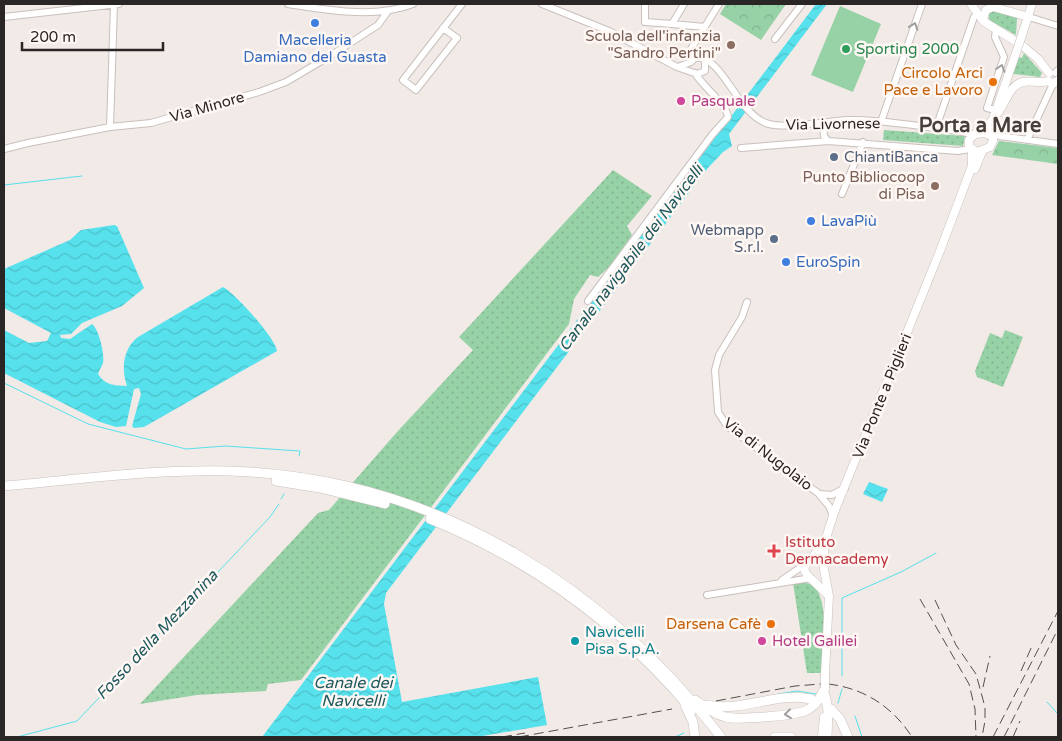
<svg xmlns="http://www.w3.org/2000/svg" width="1062" height="741" viewBox="0 0 1062 741" font-family="'Varela Round',sans-serif">
<style>
.grass{fill:url(#grass-dots)}
.park{fill:url(#park-crowns)}
.pitch{fill:#97d1a6}
.water{fill:url(#water-waves)}
.lines{fill:none;stroke-linecap:round;stroke-linejoin:round}
.stream{stroke:#57e1ec;stroke-width:1}
.minor-casing{stroke:#c8c0bd;stroke-width:8}
.major-casing{stroke:#c8c0bd;stroke-width:9}
.highway-casing{stroke:#c8c0bd;stroke-width:10}
.minor{stroke:#fff;stroke-width:6}
.major{stroke:#fff;stroke-width:8}
.highway{stroke:#fff;stroke-width:9}
.rail{stroke:#54504e;stroke-width:1;stroke-dasharray:10 5;stroke-linecap:butt}
.major-bridge-casing{stroke:#c8c0bd;stroke-width:9;stroke-linecap:butt}
.major-bridge{stroke:#fff;stroke-width:8}
.oneway{stroke:#9f9d9d}
.shop-dot{fill:#3f7fe0;stroke:#fff7f4;stroke-width:2}
.education-dot{fill:#8d6e63;stroke:#fff7f4;stroke-width:2}
.leisure-dot{fill:#2e9e5b;stroke:#fff7f4;stroke-width:2}
.food-dot{fill:#e8710a;stroke:#fff7f4;stroke-width:2}
.hotel-dot{fill:#d1479c;stroke:#fff7f4;stroke-width:2}
.service-dot{fill:#5c6f8a;stroke:#fff7f4;stroke-width:2}
.health-dot{fill:#e0444e;stroke:#fff7f4;stroke-width:2}
.culture-dot{fill:#0f9aa8;stroke:#fff7f4;stroke-width:2}
.labels{text-anchor:middle;dominant-baseline:central;stroke-width:5;stroke-linejoin:round;paint-order:stroke}
.education-label{font-size:15px;fill:#785e54;stroke:#fff7f4;text-anchor:end}
.shop-label{font-size:15px;fill:#366cbe;stroke:#fff7f4;text-anchor:start}
.leisure-label{font-size:15px;fill:#27864d;stroke:#fff7f4;text-anchor:start}
.food-label{font-size:15px;fill:#c56008;stroke:#fff7f4;text-anchor:end}
.hotel-label{font-size:15px;fill:#b23c85;stroke:#fff7f4;text-anchor:start}
.street-label{font-size:15px;fill:#292625;stroke:#fff7f4}
.service-label{font-size:15px;fill:#4e5e75;stroke:#fff7f4;text-anchor:start}
.health-label{font-size:15px;fill:#be3a42;stroke:#fff7f4;text-anchor:start}
.culture-label{font-size:15px;fill:#0d838f;stroke:#fff7f4;text-anchor:start}
.water-label{font-size:16px;font-style:italic;fill:#205a5e;stroke:#fff7f4}
.district-label{font-size:20px;font-weight:bold;fill:#46403d;stroke:#fff7f4}
</style>
<defs>
<pattern id="grass-dots" width="8" height="8" patternUnits="userSpaceOnUse" patternTransform="scale(1.25)"><rect width="8" height="8" fill="#97d1a6"/><path d="M2 2h.1M6 6h.1" fill="none" stroke="#82b38f" stroke-width="1.8" stroke-linecap="round"/></pattern>
<pattern id="park-crowns" width="20" height="18" patternUnits="userSpaceOnUse" patternTransform="scale(1.25)"><rect width="20" height="18" fill="#97d1a6"/><path d="M2 6a3 3 0 1 1 6 0M12 15a3 3 0 1 1 6 0" fill="none" stroke="#82b38f"/></pattern>
<pattern id="water-waves" width="16" height="10" patternUnits="userSpaceOnUse" patternTransform="scale(1.25)"><rect width="16" height="10" fill="#57e1ec"/><path d="M0 5q4-4 8 0t8 0" fill="none" stroke="#4cc1ca"/></pattern>
</defs>
<rect width="100%" height="100%" fill="#f2eae7"/>
<path class="grass" d="M993,10L1017,18L1016,35L989,20V13Z
M1024,53L1042,73L1040,77L1013,74L1019,57L1022,58Z
M884,130L965,136L963,146L883,140Z
M613,170L652,196L627,226L632,235L610,266L598,277L590,275L574,299L569,324L301,680L268,684L266,691L197,695L140,704L318,513L329,510L397,432L473,350L459,337Z
M1005,330L1023,337L1003,387L977,377L975,371L990,333L1002,338Z
M793,583C799,583 807,582 812,585C831,598 822,652 821,673H807Z"/>
<path class="park" d="M726,4H786L761,40L720,14Z
M999,141L1058,148V164L992,155Z"/>
<path class="pitch" d="M840,6L881,24L853,92L811,75Z"/>
<path class="water" d="M816,4H827L729,134L732,146L723,152L707,169L386,593L384,604L402,702L538,677L547,725L477,737H262Z
M114,225L117,226L144,288L122,306L82,323L71,334L60,335L61,338L70,339L92,324C99,329 105,355 103,363C102,366 99,370 98,374C106,386 114,385 127,386C121,368 123,349 138,337L223,287C235,293 276,339 277,351L144,427L134,428L132,426L141,394L139,388L134,389L126,426L116,427L100,422L4,373V330L29,343L47,341L51,333L4,308V269L70,240L81,230Z
M869,482L888,489L882,502L863,494Z"/>
<g class="lines">
<path class="stream" d="M9,145L54,135
M4,185L82,176
M4,383L88,424L186,449L225,446L300,451L299,456
M281,499L284,494
M842,676V598L901,572L936,553
M778,694L797,691L816,694
M1047,702L1058,714
M838,703L842,689
M855,716L862,737
M17,737L77,721L270,517L279,504
M675,737L684,733"/>
<defs>
<path id="minor" d="M288,4C328,10 374,19 413,4
M542,4L609,31L677,67L697,74L705,71V60
M645,4V22L672,24
M684,4L672,24L705,27
M4,17L119,4
M1029,17L1058,26
M443,28L457,38L416,90L403,80L462,4
M775,39L802,4
M691,61V49L719,4
M678,67L691,62L695,58C723,54 737,116 769,124C789,129 827,121 848,120C875,119 902,124 928,127C943,129 959,130 974,135
M1055,73L1058,70
M996,110L987,108L1004,57L995,37L996,29
M881,122L922,4
M823,124L824,136L828,141
M110,127L114,4
M936,128L974,17
M999,136L1058,144
M1027,140L1053,84
M741,148L828,141L958,151L970,149
M4,149L28,143L110,127L151,123L259,92L286,82L330,56L378,25L388,11
M842,194L863,142
M588,301L712,135L728,117C727,104 702,86 695,73
M747,302L742,317L719,355L715,370L718,412L727,426L818,493L829,506L833,516
M820,494L832,495L845,488
M782,580L807,563
M707,595L811,578"/>
<path id="major" d="M971,4L983,21L1015,41
M984,16L986,10L993,7L1029,17
M1021,38L1032,4
M1024,47L1038,59L1049,73
M1048,81L1053,84L1058,80
M995,116C1006,106 1008,85 1023,82C1031,80 1040,84 1048,81
M982,132L993,119L1017,50
M991,136L985,133L975,134L969,140V147L977,152L990,147L993,141V119
M975,169L982,152
M824,543L807,563L804,569L807,575L827,594
M825,674L829,596L823,564L825,541L835,510L940,251L972,166V151
M822,737L824,717"/>
<path id="highway" d="M276,481L320,488L385,504
M4,486C85,479 168,467 250,472C441,484 606,587 721,737
M430,519C533,561 621,626 692,710
M825,695L828,710L827,737
M695,700C704,706 714,714 725,717C738,720 799,716 809,709C817,704 821,696 825,688
M685,705L693,722L695,737
M707,705C742,713 777,691 811,699
M831,709L840,719L848,737
M775,737H791"/>
</defs>
<use href="#minor" class="minor-casing"/>
<use href="#major" class="major-casing"/>
<use href="#highway" class="highway-casing"/>
<use href="#minor" class="minor"/>
<use href="#major" class="major"/>
<use href="#highway" class="highway"/>
<path class="rail" d="M920,599L969,684L975,709L976,737
M935,600L956,645L976,674L985,707V721L982,737
M1021,671L1032,646
M828,684C864,688 893,707 912,737
M983,687L990,656
M716,701L795,686L821,684
M502,737L525,733
M519,737L672,709
M993,737L1058,611
M1004,737L1058,629
M1013,737L1020,721"/>
<defs>
<path id="major-bridge" d="M1017,50L1021,38
M825,688V674"/>
</defs>
<use href="#major-bridge" class="major-bridge-casing"/>
<use href="#major-bridge" class="major-bridge"/>
</g>
<defs><path id="oneway-chevron" d="M-2-3.5L2.5 0L-2 3.5" fill="none" stroke-width="1.6" stroke-linecap="round" stroke-linejoin="round" transform="scale(1.25)"/></defs>
<g class="oneway">
<use href="#oneway-chevron" transform="translate(914 26) rotate(-71)"/>
<use href="#oneway-chevron" transform="translate(1001 68) rotate(-72)"/>
<use href="#oneway-chevron" transform="translate(788 714) rotate(174)"/>
</g>
<g class="shop-dot">
<circle cx="315" cy="23" r="5"/>
<circle cx="811" cy="221" r="5"/>
<circle cx="786" cy="262" r="5"/>
</g>
<g class="education-dot">
<circle cx="731" cy="45" r="5"/>
<circle cx="935" cy="186" r="5"/>
</g>
<circle class="leisure-dot" cx="846" cy="49" r="5"/>
<g class="food-dot">
<circle cx="993" cy="82" r="5"/>
<circle cx="771" cy="624" r="5"/>
</g>
<g class="hotel-dot">
<circle cx="681" cy="101" r="5"/>
<circle cx="762" cy="641" r="5"/>
</g>
<g class="service-dot">
<circle cx="834" cy="157" r="5"/>
<circle cx="774" cy="239" r="5"/>
</g>
<path class="health-dot" d="M771.5 543.5h5v5h5v5h-5v5h-5v-5h-5v-5h5z"/>
<circle class="culture-dot" cx="575" cy="641" r="5"/>
<g class="labels">
<g class="education-label">
<text x="721" y="36">Scuola dell'infanzia<tspan x="721" dy="17">"Sandro Pertini"</tspan></text>
<text x="925" y="177">Punto Bibliocoop<tspan x="925" dy="17">di Pisa</tspan></text>
</g>
<g class="shop-label">
<text x="315" y="40" text-anchor="middle">Macelleria<tspan x="315" dy="17">Damiano del Guasta</tspan></text>
<text x="821" y="221">LavaPiù</text>
<text x="796" y="262">EuroSpin</text>
</g>
<g class="leisure-label">
<text x="856" y="49">Sporting 2000</text>
</g>
<g class="food-label">
<text x="983" y="73">Circolo Arci<tspan x="983" dy="17">Pace e Lavoro</tspan></text>
<text x="761" y="624">Darsena Cafè</text>
</g>
<g class="hotel-label">
<text x="691" y="101">Pasquale</text>
<text x="772" y="641">Hotel Galilei</text>
</g>
<g class="street-label">
<text transform="translate(207 107) rotate(-16)">Via Minore</text>
<text transform="translate(833 124) rotate(-1)">Via Livornese</text>
<text transform="translate(882 396) rotate(-68)">Via Ponte a Piglieri</text>
<text transform="translate(768 454) rotate(38)">Via di Nugolaio</text>
</g>
<g class="service-label">
<text x="844" y="157">ChiantiBanca</text>
<text x="764" y="230" text-anchor="end">Webmapp<tspan x="764" dy="17">S.r.l.</tspan></text>
</g>
<g class="health-label">
<text x="785" y="542">Istituto<tspan x="785" dy="17">Dermacademy</tspan></text>
</g>
<g class="culture-label">
<text x="585" y="632">Navicelli<tspan x="585" dy="17">Pisa S.p.A.</tspan></text>
</g>
<g class="water-label">
<text transform="translate(631 258) rotate(-53)">Canale navigabile dei Navicelli</text>
<text transform="translate(157 635) rotate(-47)">Fosso della Mezzanina</text>
<text x="353" y="683">Canale dei<tspan x="353" dy="18">Navicelli</tspan></text>
</g>
<g class="district-label">
<text x="980" y="126">Porta a Mare</text>
</g>
</g>
<rect width="1062" height="741" fill="none" stroke="#292625" stroke-width="10"/>
<path d="M22 42v8h141v-8" fill="none" stroke="#292625" stroke-width="2.5"/>
<text x="30" y="42" font-size="15" fill="#292625" stroke="#fff7f4" stroke-width="4" paint-order="stroke">200 m</text>
</svg>
